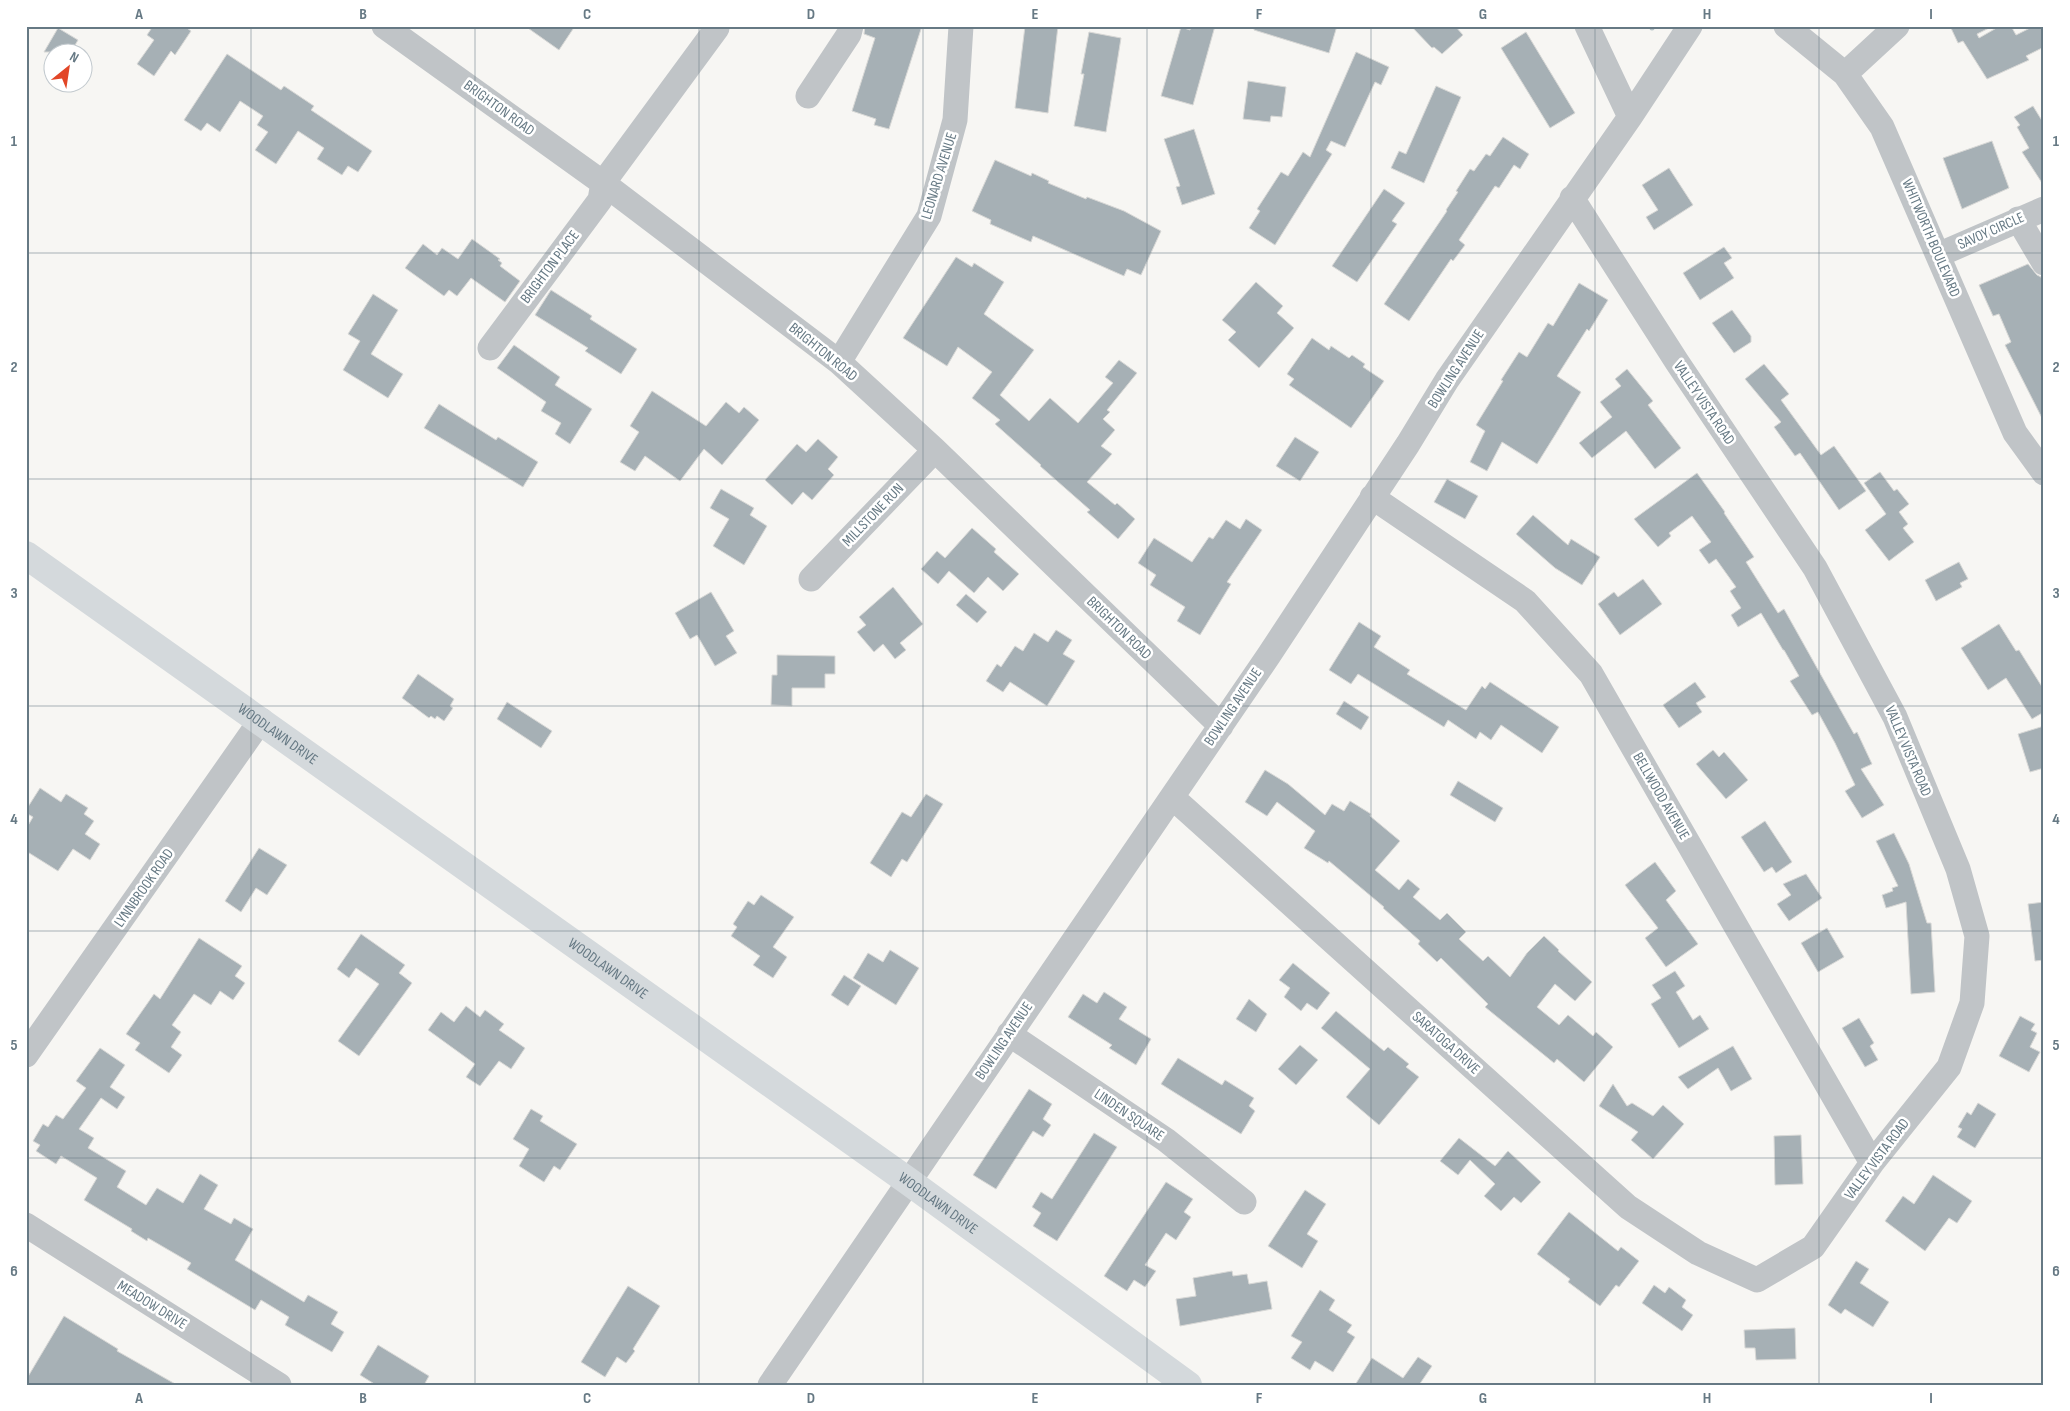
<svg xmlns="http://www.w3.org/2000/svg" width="2070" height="1411" viewBox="0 0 2070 1411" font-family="'Sofia Sans Condensed',sans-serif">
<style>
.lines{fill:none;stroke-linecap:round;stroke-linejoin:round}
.stream{stroke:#b6c4c7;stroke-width:5}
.building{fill:#a6b0b5;stroke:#d8d8d6}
.minor{stroke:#c0c4c7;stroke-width:25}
.major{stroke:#d4d9dc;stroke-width:28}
.grid{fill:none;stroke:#667984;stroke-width:1;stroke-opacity:0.55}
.labels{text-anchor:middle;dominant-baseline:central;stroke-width:5;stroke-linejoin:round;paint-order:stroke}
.street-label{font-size:15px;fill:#667984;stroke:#fff}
.neatline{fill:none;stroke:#667984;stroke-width:2}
.grid-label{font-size:16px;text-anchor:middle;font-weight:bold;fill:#667984}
</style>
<rect width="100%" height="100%" fill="#f7f6f3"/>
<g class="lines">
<path class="stream" d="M1652,26V28"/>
</g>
<path class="building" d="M153,26H184L191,31L175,55L171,51L154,76L137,64L154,40L147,35Z
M525,26H575L559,50Z
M865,26H922L889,129L874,125L876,119L852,111L875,38L864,34Z
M1025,26H1058L1048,113L1015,108Z
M1191,26H1215L1193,105L1161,96L1181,27L1190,30Z
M1254,26H1337L1329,53L1254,30Z
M1411,26H1455L1463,35L1442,54L1434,47L1432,48Z
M1950,26H1993L1977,34L1979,38L2000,26H2011L2016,35L2034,26H2044V47L2026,56L2029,60L1987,79L1963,41L1958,43Z
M58,28L78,40L71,52H44Z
M1089,32L1121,38L1106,132L1074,126L1084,74H1081Z
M1526,32L1575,113L1550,128L1501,48Z
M1356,52L1389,67L1381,85L1375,82L1345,147L1331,141L1326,150L1332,154L1275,245L1249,228L1260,211L1257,209L1281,172L1288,176L1303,152L1310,157Z
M227,54L281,90L284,86L314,106L311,110L372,151L358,172L348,166L342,175L317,159L324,148L298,131L276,164L255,150L268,132L257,125L263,116L240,101L220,132L207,123L201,131L184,120Z
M1248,81L1286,87L1282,117L1271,116L1270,122L1243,119Z
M1436,86L1461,97L1424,183L1391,168L1399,151L1406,154Z
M2033,106L2044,124V186L2022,152L2029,148L2017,127L2020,125L2014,117Z
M1194,129L1215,194L1182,205L1176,187L1180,186L1164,139Z
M1503,137L1529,154L1520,169L1514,165L1499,188L1495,186L1459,240L1465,245L1453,261L1451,259L1409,321L1384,304L1447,211L1446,210L1458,192L1456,191L1470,169L1474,171L1486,154L1490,156Z
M1992,141L2009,188L1962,209L1943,158Z
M995,160L1031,176L1032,173L1049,181L1048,183L1086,199L1087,197L1124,211L1161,231L1141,275L1127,269L1124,276L1033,236L1031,242L990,224L991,220L972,211Z
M1669,168L1693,205L1654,230L1646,217L1658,210L1642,185Z
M1384,189L1405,203L1392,221L1397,224L1357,282L1332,266Z
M472,239L500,259L498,260L502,263L500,266L520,281L505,302L471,278L457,296L449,290L444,296L405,268L423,244L437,255L442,248L458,259Z
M1724,247L1732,258L1724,263L1734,278L1700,300L1683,273Z
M956,257L972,267L974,263L1004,282L984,314L1034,350L1000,395L1029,421L1050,398L1078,423L1113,383L1105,377L1119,360L1137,373L1107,410L1110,412L1103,419L1115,430L1101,446L1112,454L1087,482L1115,505L1117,503L1135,519L1118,539L1087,512L1090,510L1040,466L1041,465L995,424L1000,420L972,398L992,372L958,347L947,366L903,338Z
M2028,264L2037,275L2041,277L2044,283V422L2005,345L2011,342L1999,314L1993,316L1979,285Z
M1256,282L1283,306L1277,313L1294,328L1259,368L1228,340L1236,332L1222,320Z
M1579,283L1608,300L1589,331L1587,329L1557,376L1581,392L1555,435L1537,464L1502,442L1487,471L1470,462L1485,431L1476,425L1503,381L1501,380L1519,352L1527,357L1548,323L1553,326Z
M551,290L592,316L590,319L637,349L621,374L585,351L588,348L535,315Z
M373,294L398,310L371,354L403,374L388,398L343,370L360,341L348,334Z
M1732,310L1751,336V342L1734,353L1712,323Z
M1312,338L1329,350L1331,346L1349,358L1352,355L1365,364L1363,367L1384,381L1351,428L1289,385L1294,379L1287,374Z
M514,345L560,377L555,385L592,409L570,444L555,434L561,423L541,411L546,402L497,368Z
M1764,364L1789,394L1781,400L1821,455L1834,446L1866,491L1839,510L1800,453L1795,456L1774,427L1781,422L1745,379Z
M1627,369L1653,401L1648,405L1681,448L1655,469L1626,431L1592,458L1579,443L1612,417L1600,402L1621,386L1615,379Z
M652,391L706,426L726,402L739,413L744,407L759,420L722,465L704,449L680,481L645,456L635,471L620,462L639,432L630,426Z
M439,404L496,440L498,437L538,462L523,487L424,428Z
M1295,437L1319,452L1300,481L1276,466Z
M818,439L838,457L828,469L834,475L812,500L803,492L792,505L765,480L797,444L806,452Z
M1880,472L1894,491L1897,489L1909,504L1899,512L1908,524L1903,528L1914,542L1889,561L1865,530L1886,514L1864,483Z
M1697,473L1725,512L1724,513L1754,557L1746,562L1778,613L1784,609L1854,734L1857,732L1872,764L1861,769L1884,805L1862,818L1845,791L1855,785L1835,743L1818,712L1812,715L1790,681L1799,676L1784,650H1783L1761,613L1738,627L1731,615L1741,608L1730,591L1736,587L1716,559L1709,564L1699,550L1711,542L1692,516L1669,533L1671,536L1658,547L1634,519Z
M1447,479L1478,496L1465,519L1434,502Z
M721,489L754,508L750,515L767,526L744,565L713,546L729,519L710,508Z
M1533,515L1568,545L1571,539L1600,557L1582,585L1555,568L1516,534Z
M1246,519L1262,530L1227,582L1231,584L1200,635L1177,621L1185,607L1150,585L1156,575L1138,563L1154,538L1192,562L1209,537L1213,539L1226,520L1240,529Z
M972,528L996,549L994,552L1019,574L1003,591L988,577L974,593L949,571L938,584L921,569L937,551L945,558Z
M1959,562L1968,579L1960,583L1962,587L1936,601L1925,580Z
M1643,579L1662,604L1620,635L1598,604L1614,592L1618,597Z
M893,587L923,624L900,643L906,650L895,659L883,644L874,652L857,632L866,625L859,617Z
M711,592L734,631L726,636L737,653L715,666L697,635L690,639L675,613Z
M966,594L987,612L977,623L956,605Z
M1359,622L1381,636L1374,647L1410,670L1407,674L1466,710L1482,686L1485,689L1490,682L1559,727L1542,753L1501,725L1491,740L1480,732L1476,739L1448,720L1444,727L1358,674L1351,684L1329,670Z
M1999,624L2016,651L2019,650L2044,690V712L2032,719L2006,678L1988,690L1961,648Z
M1056,630L1072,640L1063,654L1075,661L1047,706L1010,682L1003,692L986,681L997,664L1001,667L1015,646L1023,651L1034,633L1048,642Z
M777,655L835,656V674H825V688H792V706L771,705L772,675H777Z
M418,674L454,699L450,706L453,708L444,721L437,716L435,719L431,716L429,718L402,698Z
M1695,682L1706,697L1696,703L1702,712L1679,728L1663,705Z
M1344,701L1369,717L1361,730L1336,714Z
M507,702L552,731L541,748L497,719Z
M2044,726V768L2030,772L2018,734Z
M1713,750L1719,757L1724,752L1748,780L1726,799L1696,764Z
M1265,770L1288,784L1325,815L1332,804L1344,811L1350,801L1371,814L1370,816L1400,841L1375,870L1399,890L1408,879L1420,889L1413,897L1440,920L1447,913L1466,932L1459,939L1483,961L1488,956L1510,977L1527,953L1544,936L1559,950L1558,951L1592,982L1575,1001L1555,984L1537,1007L1559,1025L1568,1015L1593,1036L1596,1032L1613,1047L1584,1082L1557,1059L1554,1063L1485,1007L1488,1004L1441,958L1437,962L1418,944L1420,941L1383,908L1384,907L1329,861L1328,863L1304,848L1315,831L1277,802L1267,816L1245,802Z
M1458,781L1503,808L1495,822L1450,795Z
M40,788L61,802L66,794L88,808L84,814L94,821L85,834L100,844L90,860L73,849L58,871L26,851V829L33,817L26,813V810Z
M926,794L943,804L907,862L902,859L891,877L870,863L902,812L911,817Z
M1765,821L1792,862L1776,873L1772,867L1764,872L1741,837Z
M1894,833L1909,864L1927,923H1931L1935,992L1911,994L1906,902L1886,908L1882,895L1893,891L1892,888L1898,886L1876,841Z
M259,848L287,865L267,895L256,888L241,912L225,901Z
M1655,862L1676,891L1666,900L1698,944L1666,967L1645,938L1658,928L1625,885Z
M1806,874L1822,898L1789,921L1777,904L1791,895L1783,884Z
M761,895L794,917L773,947L787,957L773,978L753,965L760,956L731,936L737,927L733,924L748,901L754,905Z
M2044,902V960L2035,961L2028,904Z
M1827,928L1844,957L1818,972L1801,943Z
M361,934L405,965L399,973L412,983L359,1056L338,1041L379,984L356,968L349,978L337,969Z
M199,938L242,966L235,976L245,983L233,1000L220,991L211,1005L194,994L172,1025L181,1032L171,1047L182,1055L169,1073L135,1050L140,1043L126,1034L154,994L160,999Z
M890,950L919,968L896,1005L853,978L868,953L883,962Z
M1293,963L1330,993L1317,1010L1307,1003L1301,1011L1284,997L1290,988L1279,980Z
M1675,971L1685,986L1676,992L1693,1020L1700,1015L1709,1029L1679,1048L1651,1004L1661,998L1652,985Z
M844,975L861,986L848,1006L831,995Z
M1104,992L1127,1007L1119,1019L1151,1039L1136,1065L1109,1048L1112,1045L1068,1017L1083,994L1097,1003Z
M1249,999L1267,1014L1256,1032L1236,1019Z
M466,1006L480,1017L485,1010L504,1024L499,1030L525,1048L511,1069L499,1061L480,1086L466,1077L475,1064L428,1030L441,1012L454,1022Z
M1336,1011L1384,1051L1388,1047L1409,1064L1406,1067L1419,1077L1379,1125L1346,1097L1370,1069L1321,1028Z
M2020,1016L2035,1024L2031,1030L2037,1033L2030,1047L2040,1052L2029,1072L1999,1056Z
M1859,1018L1874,1043L1870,1046L1878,1060L1865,1067L1842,1028Z
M1300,1045L1318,1060L1296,1085L1278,1069Z
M1733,1046L1752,1079L1731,1091L1718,1068L1688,1089L1678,1077Z
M100,1048L125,1065L110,1087L125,1097L117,1109L101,1098L79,1129L94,1138L88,1148L126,1171L117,1187L146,1205L157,1188L183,1203L200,1174L218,1185L204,1209L231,1224L234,1218L253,1229L235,1260L304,1302L308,1295L338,1312L331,1324L344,1332L332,1352L285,1325L289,1317L261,1300L255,1310L187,1269L191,1263L148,1238L147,1241L131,1231L132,1229L84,1200L97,1178L61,1156L56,1164L36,1151L40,1145L33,1141L43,1124L48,1127L56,1115L63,1119L86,1088L76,1081Z
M1178,1058L1222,1085L1225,1080L1254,1098L1249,1106L1255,1111L1241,1134L1161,1084Z
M1613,1084L1627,1106L1632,1103L1653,1116L1663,1105L1684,1124L1653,1159L1631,1140L1638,1132L1599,1106Z
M1029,1089L1052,1104L1043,1119L1051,1125L1043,1137L1033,1131L996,1189L973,1175Z
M1978,1103L1996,1114L1975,1148L1957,1137L1962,1129L1958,1127L1967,1112L1971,1115Z
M531,1109L543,1116L540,1121L577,1144L560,1170L554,1166L544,1182L519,1166L529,1149L513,1139Z
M1094,1133L1117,1147L1057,1241L1033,1226L1041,1213L1032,1207L1041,1192L1052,1199Z
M1801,1135L1803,1184L1775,1185L1774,1136Z
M1459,1138L1495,1166L1508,1151L1541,1182L1521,1203L1514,1197L1501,1211L1484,1196L1495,1184L1470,1160L1458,1175L1440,1161Z
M1933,1175L1972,1201L1957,1223L1949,1218L1925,1251L1885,1221L1903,1196L1914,1204Z
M1166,1182L1193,1199L1184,1212L1191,1217L1176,1240L1166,1233L1145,1265L1156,1271L1145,1287L1134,1280L1127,1291L1104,1276Z
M1305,1190L1326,1204L1307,1234L1318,1241L1302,1268L1268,1246Z
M1569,1212L1618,1251L1621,1247L1639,1261L1619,1287L1616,1285L1600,1306L1568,1282L1570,1279L1537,1254Z
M1856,1261L1869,1269L1860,1283L1889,1302L1873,1327L1845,1309L1841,1314L1828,1305Z
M1232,1271L1233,1276L1247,1274L1249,1284L1267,1281L1272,1309L1180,1326L1176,1299L1196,1296L1193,1278Z
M1654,1285L1665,1293L1669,1287L1686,1300L1682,1307L1693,1315L1682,1331L1642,1303Z
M628,1286L660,1306L633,1349L635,1351L626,1363L617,1357L605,1377L581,1362Z
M1320,1290L1335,1300L1329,1310L1352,1325L1347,1332L1355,1337L1333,1372L1315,1361L1310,1370L1291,1358L1302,1342L1291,1336Z
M64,1316L118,1349L117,1351L177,1385H26V1380Z
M1795,1328L1796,1359L1756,1360L1755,1348H1745L1744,1330Z
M378,1345L429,1376L424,1385H376L360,1375Z
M1418,1357L1432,1366L1419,1385H1355L1372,1358L1403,1378Z"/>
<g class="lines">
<path class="minor" d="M384,26L603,183L839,362L935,450L1221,726
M1587,26L1630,117
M1786,26L1845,74L1882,127L2015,433L2044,473
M1845,74L1897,26
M808,96L849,34L851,26
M2018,219L2044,263
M1938,255L2044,209
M490,348L600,200L603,183L717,28
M839,362L929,216L955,120L961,26
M1372,497L1525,601L1591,674L1872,1163
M811,579L935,450
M1172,797L1628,1207L1698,1253L1757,1280L1813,1247L1872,1163L1949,1067L1972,1003L1977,936L1958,869L1895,717L1815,568L1677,362L1572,198
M1009,1034L1166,1140L1244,1202
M26,1055L261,720
M26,1225L279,1385
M770,1385L1269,655L1408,444L1447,380L1630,117L1690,26"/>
<path class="major" id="s1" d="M26,555L908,1181L1188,1385"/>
</g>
<path class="grid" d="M251,26V1385M475,26V1385M699,26V1385M923,26V1385M1147,26V1385M1371,26V1385M1595,26V1385M1819,26V1385M26,253H2044M26,479H2044M26,706H2044M26,931H2044M26,1158H2044"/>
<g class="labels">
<g class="street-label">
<text transform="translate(499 108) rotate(36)">BRIGHTON ROAD</text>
<text transform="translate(939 176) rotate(-73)">LEONARD AVENUE</text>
<text transform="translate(1991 231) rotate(-24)">SAVOY CIRCLE</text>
<text transform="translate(1931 238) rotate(67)">WHITWORTH BOULEVARD</text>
<text transform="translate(550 267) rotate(-53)">BRIGHTON PLACE</text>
<text transform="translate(823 352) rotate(39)">BRIGHTON ROAD</text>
<text transform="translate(1456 369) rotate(-57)">BOWLING AVENUE</text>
<text transform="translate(1704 403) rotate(56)">VALLEY VISTA ROAD</text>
<text transform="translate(873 515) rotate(-46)">MILLSTONE RUN</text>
<text transform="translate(1119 628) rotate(44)">BRIGHTON ROAD</text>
<text transform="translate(1233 707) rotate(-56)">BOWLING AVENUE</text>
<text stroke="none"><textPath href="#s1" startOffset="309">WOODLAWN DRIVE</textPath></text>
<text transform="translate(1908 751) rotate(67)">VALLEY VISTA ROAD</text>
<text transform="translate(1661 796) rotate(60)">BELLWOOD AVENUE</text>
<text transform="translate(144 888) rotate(-55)">LYNNBROOK ROAD</text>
<text stroke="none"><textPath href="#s1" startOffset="714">WOODLAWN DRIVE</textPath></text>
<text transform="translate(1004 1041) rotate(-56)">BOWLING AVENUE</text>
<text transform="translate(1446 1043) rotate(42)">SARATOGA DRIVE</text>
<text transform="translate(1129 1115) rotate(34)">LINDEN SQUARE</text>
<text transform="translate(1877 1159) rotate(-53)">VALLEY VISTA ROAD</text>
<text stroke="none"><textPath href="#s1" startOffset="1119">WOODLAWN DRIVE</textPath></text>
<text transform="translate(152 1305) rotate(32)">MEADOW DRIVE</text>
</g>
</g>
<rect width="2070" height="1411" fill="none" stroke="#ffffff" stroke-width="55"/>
<g transform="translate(68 68) rotate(30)"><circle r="24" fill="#ffffff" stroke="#c2c9ce"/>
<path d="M0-4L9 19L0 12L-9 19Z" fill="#e24627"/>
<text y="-8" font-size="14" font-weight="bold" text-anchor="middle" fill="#667984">N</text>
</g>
<rect x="28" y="28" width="2014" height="1356" class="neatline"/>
<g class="grid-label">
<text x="139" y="19">A</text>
<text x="363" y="19">B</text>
<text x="587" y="19">C</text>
<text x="811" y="19">D</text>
<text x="1035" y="19">E</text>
<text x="1259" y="19">F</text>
<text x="1483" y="19">G</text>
<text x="1707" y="19">H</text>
<text x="1931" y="19">I</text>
<text x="14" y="146">1</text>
<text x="2056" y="146">1</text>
<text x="14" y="372">2</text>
<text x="2056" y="372">2</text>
<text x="14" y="598">3</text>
<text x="2056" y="598">3</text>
<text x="14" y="824">4</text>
<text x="2056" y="824">4</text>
<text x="14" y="1050">5</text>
<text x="2056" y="1050">5</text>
<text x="14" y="1276">6</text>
<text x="2056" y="1276">6</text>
<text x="139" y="1403">A</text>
<text x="363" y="1403">B</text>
<text x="587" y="1403">C</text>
<text x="811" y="1403">D</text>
<text x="1035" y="1403">E</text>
<text x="1259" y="1403">F</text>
<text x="1483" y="1403">G</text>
<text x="1707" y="1403">H</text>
<text x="1931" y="1403">I</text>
</g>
</svg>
